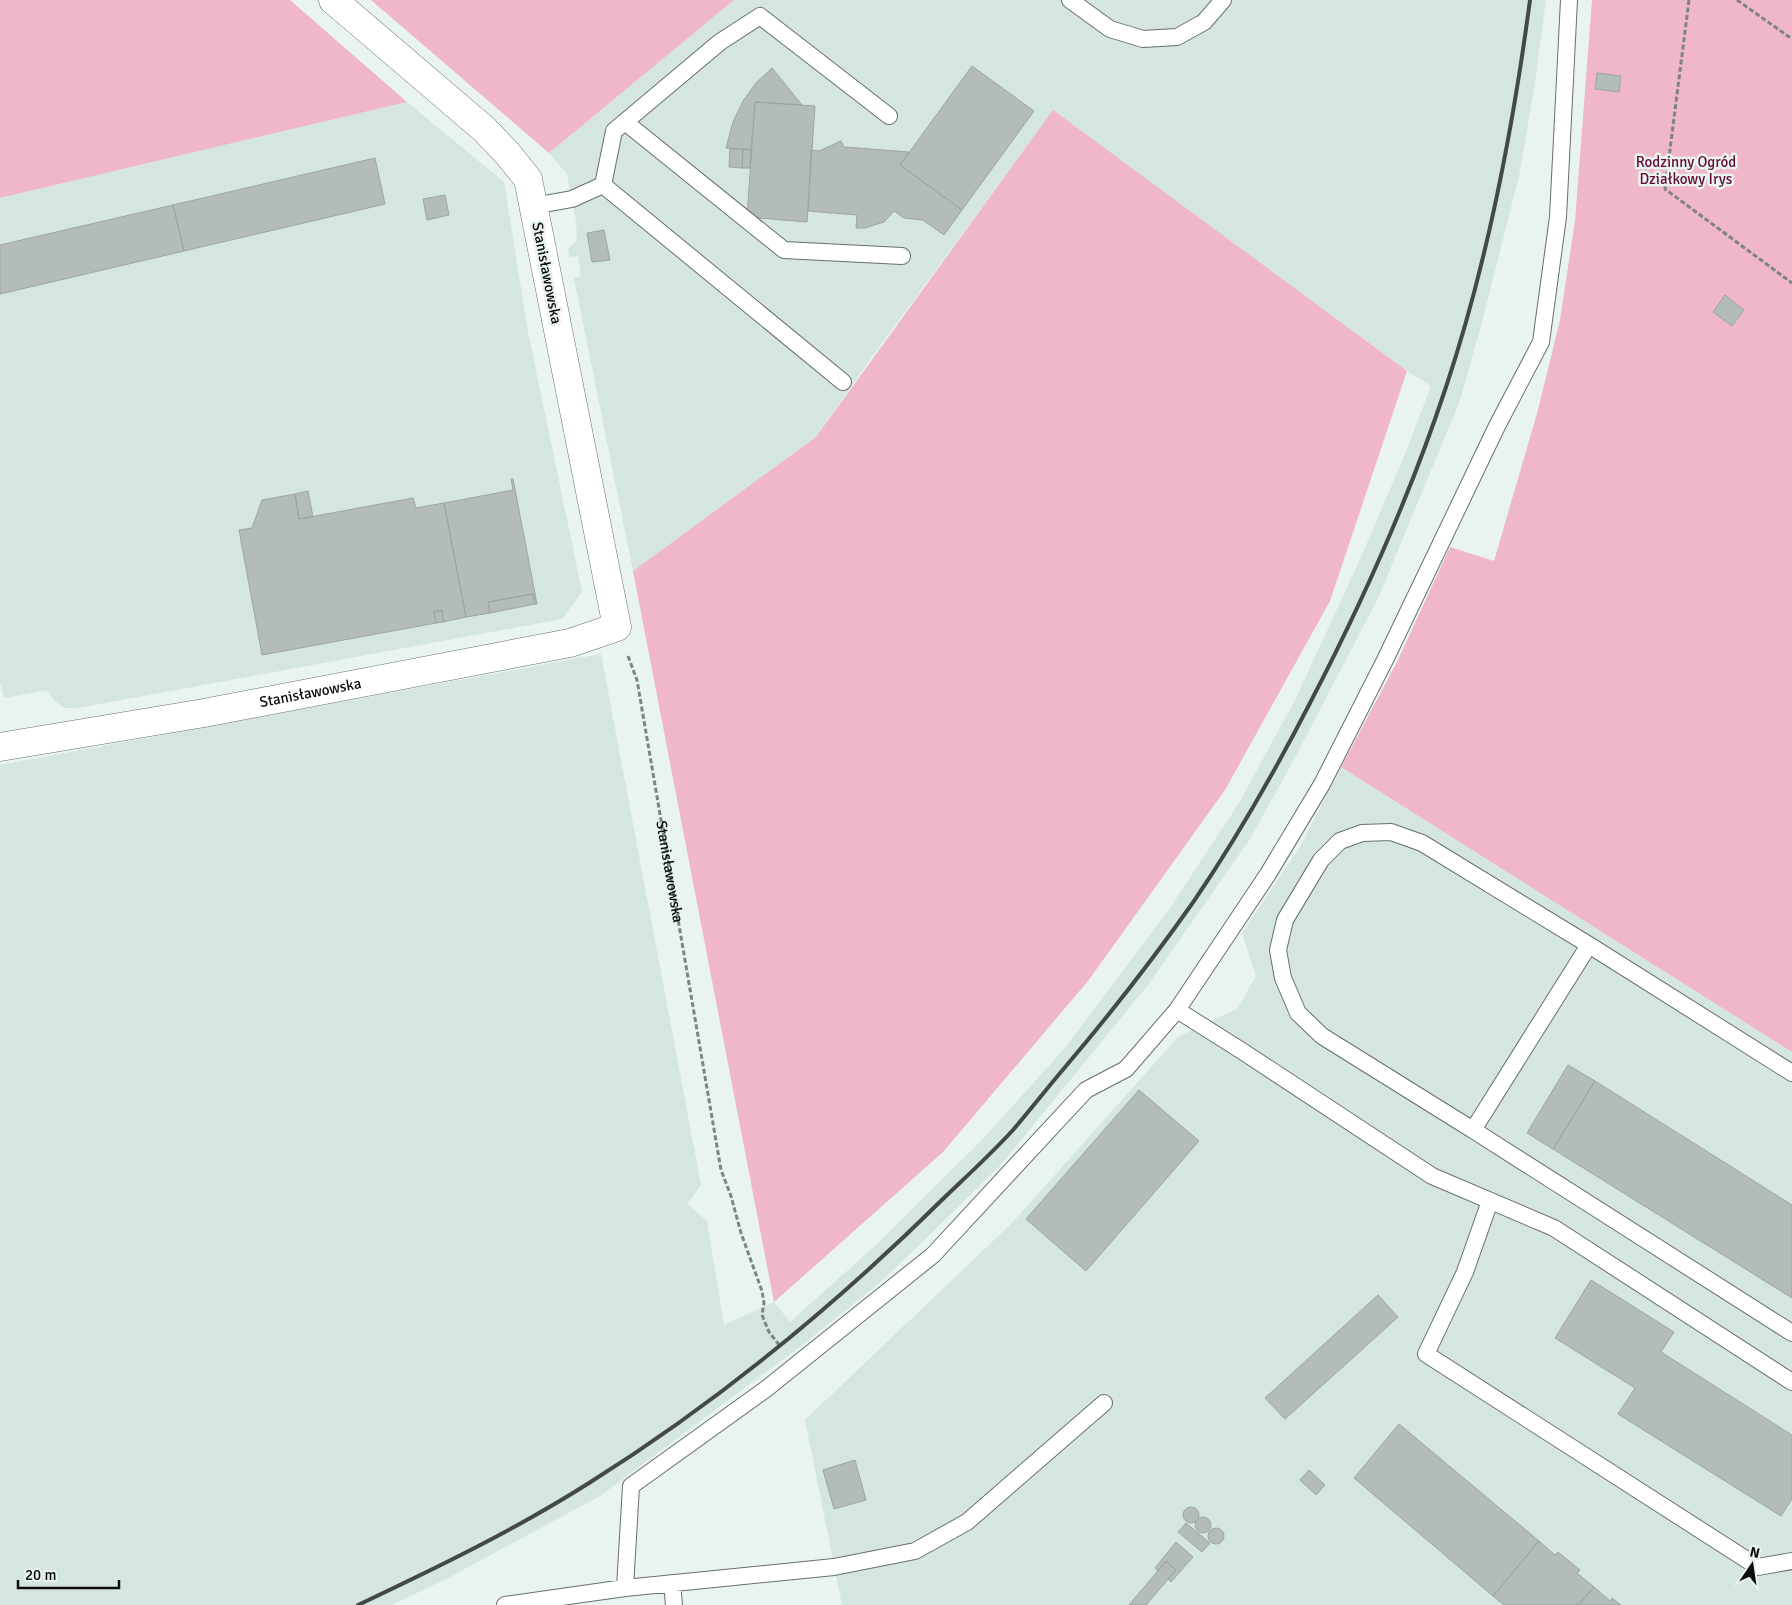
<svg xmlns="http://www.w3.org/2000/svg" width="1792" height="1605" viewBox="0 0 1792 1605" font-family="Signika,sans-serif">
<style>
.built{fill:#d4e5e2}
.green{fill:#efb7c8}
.building{fill:#b3bcba;stroke:#9ca5a3}
.lines{fill:none;stroke-linecap:round;stroke-linejoin:round}
.lane-casing{stroke:#676f6e;stroke-width:18}
.street-casing{stroke:#676f6e;stroke-width:29}
.path{stroke:#7e8483;stroke-width:3;stroke-dasharray:5 2.5;stroke-linecap:butt}
.lane{stroke:#fff;stroke-width:16}
.street{stroke:#fff;stroke-width:28}
.rail{stroke:#444848;stroke-width:4}
.labels{text-anchor:middle;dominant-baseline:central;stroke-width:5;stroke-linejoin:round;paint-order:stroke}
.park-label{font-size:15px;fill:#640b35;stroke:#e9f3f1}
.street-label{font-size:15px;fill:#0a0c0c;stroke:#e9f3f1}
</style>
<rect width="100%" height="100%" fill="#e9f3f1"/>
<path class="built" d="M734,0H1546L1534,89L1519,176L1482,322L1459,403L1379,596L1298,752L1250,839L1148,985L999,1167L882,1281L806,1342L600,1496L446,1579L392,1605H0V765L601,654L701,1185L687,1204L707,1221L724,1325L774,1302L790,1322L877,1244L980,1142L1064,1049L1168,911L1239,803L1296,698L1362,555L1405,454L1431,386L1407,371L1053,111L879,347L816,437L633,571L574,278L581,276L578,256L570,257L568,249L577,241L576,221L567,174L549,153Z
M407,102L504,182L528,332L582,592L562,619L78,708H64L54,700L47,690L4,698L0,682V198Z
M1341,767L1792,1052V1605H842L805,1420L1012,1223L1178,1037L1238,1008L1256,976L1242,933L1300,847Z"/>
<path class="green" d="M0,0H290L407,102L0,198Z
M371,0H734L549,153Z
M1592,0H1792V1052L1341,767L1398,660L1450,547L1494,561L1538,410L1560,320L1575,221Z
M1053,110L1407,371L1330,601L1225,790L1088,981L943,1152L774,1302L633,571L816,437Z"/>
<path class="building" d="M972,66L1034,111L962,210L900,165Z
M772,68L802,105L755,102L751,150L726,148L733,122L743,101L756,83Z
M1597,73L1621,76L1619,92L1595,89Z
M755,102L815,106L807,222L747,217Z
M841,141L844,147L909,152L900,165L962,210L944,235L923,220L904,218L894,211L884,222L865,228H856L857,215L808,211L811,150L819,151Z
M730,149H743L742,168L729,167Z
M743,149L751,150L750,168H742Z
M375,158L385,204L184,251L173,205Z
M445,195L449,215L427,220L423,199Z
M173,205L184,251L0,294V245Z
M604,230L610,260L592,262L587,233Z
M1725,295L1744,310L1732,326L1713,312Z
M511,479H513L537,604H535L533,594L488,602L490,613L466,617L444,503L513,490Z
M308,491L313,517L299,519L295,494Z
M295,494L299,519L413,498L416,508L444,503L466,617L443,622L442,610L434,612L436,623L262,655L239,530L252,528L262,500Z
M533,594L535,604L490,613L488,602Z
M442,610L443,622L436,623L434,612Z
M1568,1065L1595,1081L1553,1149L1527,1133Z
M1595,1081L1792,1205V1298L1553,1149Z
M1139,1090L1199,1141L1086,1271L1026,1219Z
M1591,1280L1674,1332L1661,1352L1792,1435V1499L1781,1516L1618,1414L1635,1388L1555,1338Z
M1378,1295L1398,1317L1285,1419L1265,1398Z
M1399,1424L1539,1541L1493,1596L1354,1478Z
M855,1460L866,1500L834,1509L823,1470Z
M1309,1470L1325,1485L1316,1495L1300,1480Z
M1183 1515a8 8 0 1 1 16 0a8 8 0 1 1-16 0Z
M1195 1525a8 8 0 1 1 16 0a8 8 0 1 1-16 0Z
M1186,1523L1210,1543L1202,1552L1178,1532Z
M1208 1536a8 8 0 1 1 16 0a8 8 0 1 1-16 0Z
M1539,1541L1555,1555L1558,1552L1580,1570L1577,1573L1594,1587L1578,1605H1504L1493,1596Z
M1176,1542L1193,1557L1171,1582L1168,1579L1176,1570L1166,1561L1158,1571L1155,1568Z
M1166,1561L1176,1570L1146,1605H1129Z
M1594,1587L1610,1601L1612,1598L1621,1605H1578Z"/>
<g class="lines">
<defs>
<path id="lane" d="M1070,0L1110,29L1143,39L1177,37L1204,22L1223,0
M625,122L784,250L902,256
M603,185L843,382
M533,206L572,199L603,185L614,131L720,42L760,16L889,116
M1589,945L1473,1130L1792,1333
M1177,1010L1242,1051L1432,1176L1554,1228L1792,1382
M1473,1130L1322,1036L1298,1013L1283,978L1278,950L1285,920L1321,860L1340,841L1362,833L1391,832L1422,843L1589,945L1792,1073
M1490,1201L1465,1272L1426,1354L1758,1567L1792,1561
M672,1583L674,1605
M625,1588L631,1486L766,1389L933,1255L1086,1090L1126,1069L1177,1010L1268,874L1322,784L1385,660L1497,426L1541,342L1558,217L1569,0
M505,1605L625,1588L834,1567L915,1551L967,1522L1104,1403"/>
<g id="street">
<path id="s2" d="M0,747L204,713L570,643L617,627L528,179L507,153L484,129L333,0"/>
</g>
</defs>
<use href="#lane" class="lane-casing"/>
<use href="#street" class="street-casing"/>
<g class="path">
<path d="M1689,0L1665,189L1792,283"/>
<path d="M1737,0L1792,39"/>
<path id="s1" d="M628,656L637,680L721,1170L731,1196L741,1233L762,1291L764,1303L762,1315L769,1332L780,1346"/>
</g>
<use href="#lane" class="lane"/>
<use href="#street" class="street"/>
<path class="rail" d="M358,1605C436,1568 515,1530 589,1483C718,1402 837,1304 946,1196C968,1175 992,1153 1013,1130C1031,1109 1048,1087 1066,1066C1111,1013 1154,958 1194,901C1237,838 1275,771 1310,703C1363,601 1410,496 1446,387C1487,264 1513,128 1530,0"/>
</g>
<g class="labels">
<g class="park-label">
<text x="1686" y="162">Rodzinny Ogród<tspan x="1686" dy="17">Działkowy Irys</tspan></text>
</g>
<g class="street-label">
<text transform="translate(547 273) rotate(79)">Stanisławowska</text>
<text stroke="none"><textPath href="#s2" startOffset="315">Stanisławowska</textPath></text>
<text stroke="none"><textPath href="#s1" startOffset="220">Stanisławowska</textPath></text>
</g>
</g>
<g transform="translate(1752 1565) rotate(13)" stroke="#e9f3f1" stroke-width="4" paint-order="stroke">
<path d="M0-4L9 19L0 12L-9 19Z" fill="#0a0c0c"/>
<text y="-8" font-size="14" font-weight="bold" text-anchor="middle" fill="#0a0c0c">N</text>
</g>
<path d="M18 1580v8h101v-8" fill="none" stroke="#0a0c0c" stroke-width="2.5"/>
<text x="25" y="1580" font-size="15" fill="#0a0c0c" stroke="#e9f3f1" stroke-width="4" paint-order="stroke">20 m</text>
</svg>
